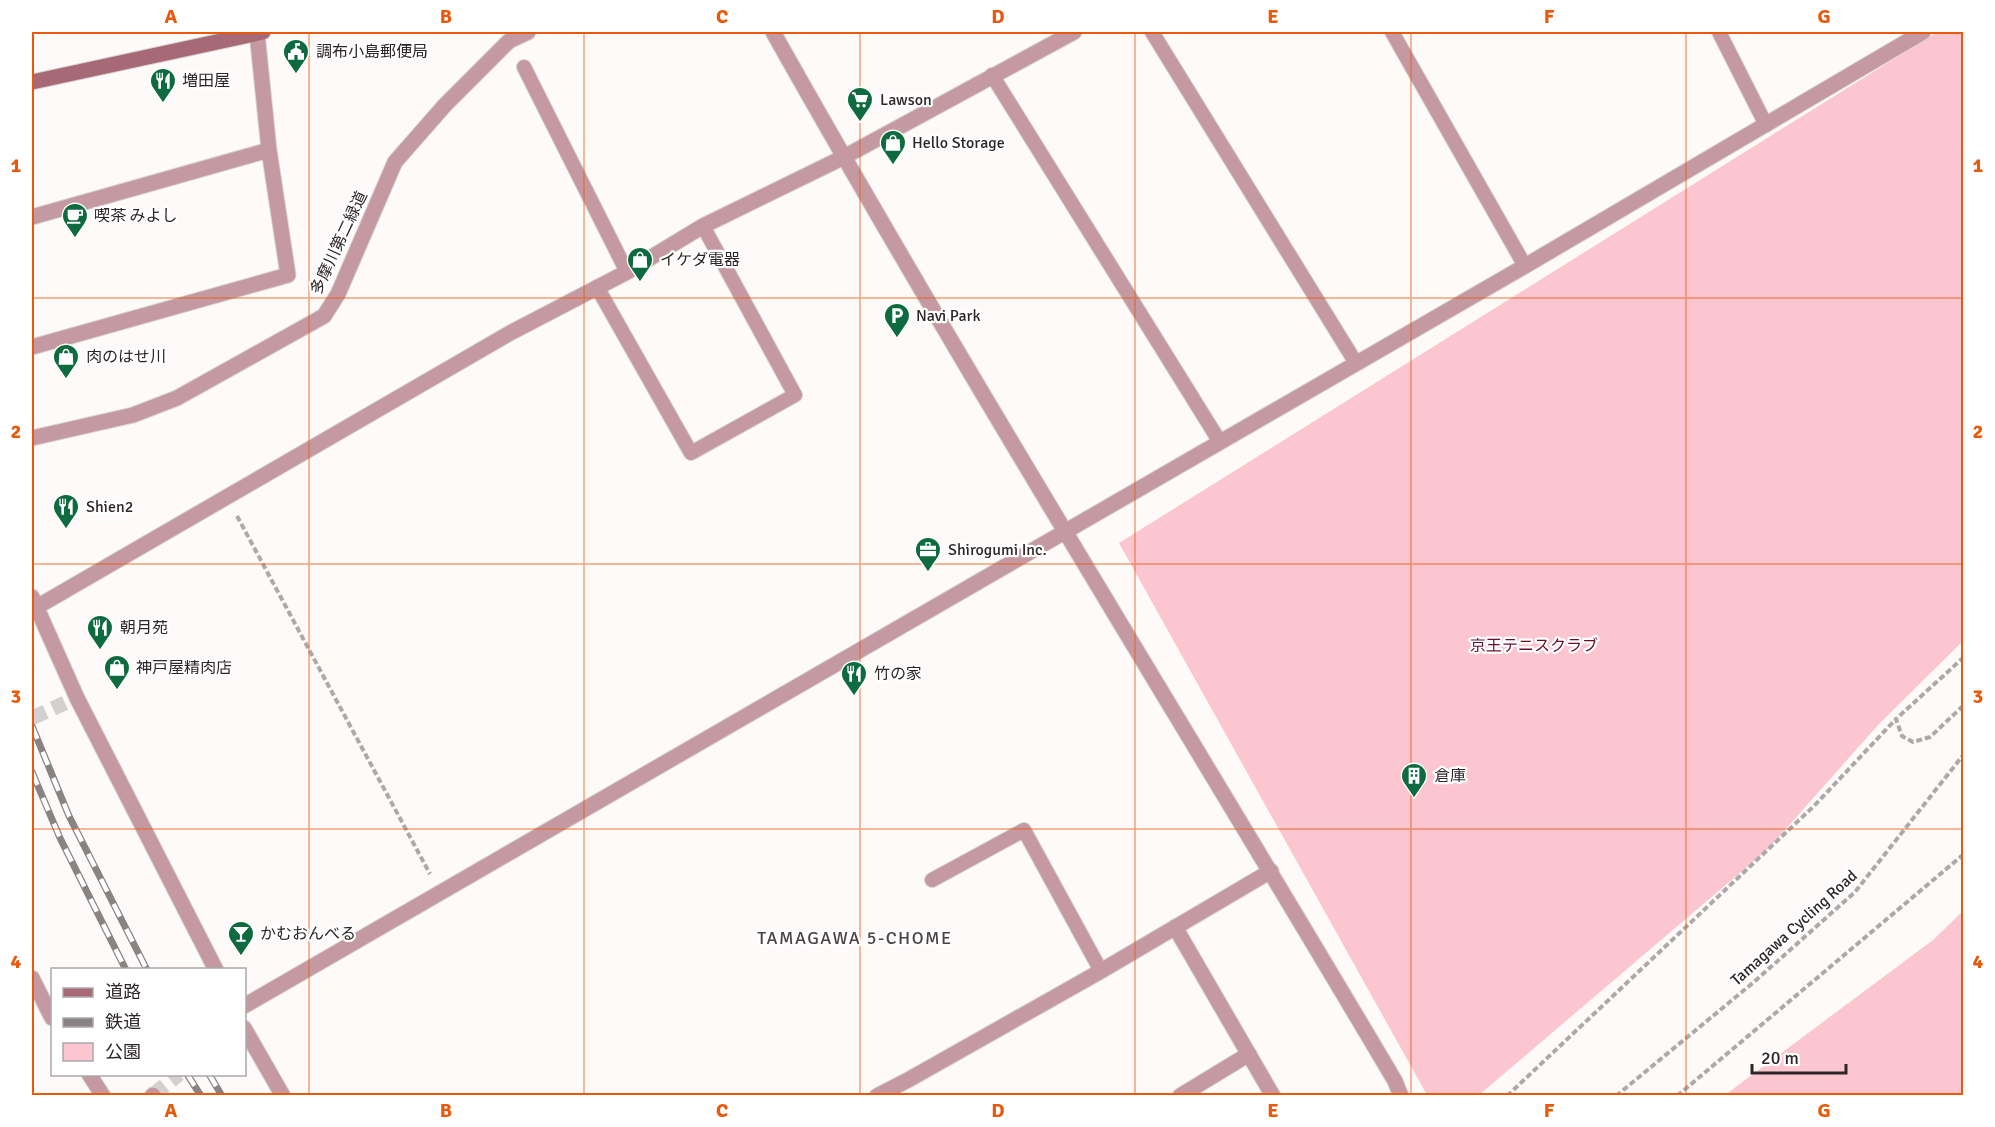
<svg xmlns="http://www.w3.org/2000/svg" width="1995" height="1127" viewBox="0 0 1995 1127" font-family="Signika,'Noto Sans JP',sans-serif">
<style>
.green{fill:#fbc6d0}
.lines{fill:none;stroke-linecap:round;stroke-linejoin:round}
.minor-tunnel{stroke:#d4d0d0;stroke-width:15;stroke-dasharray:15 8;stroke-linecap:butt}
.service-casing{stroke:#d8d4d4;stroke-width:16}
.pedestrian-casing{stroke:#d8d4d4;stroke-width:17}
.minor-casing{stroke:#d8d4d4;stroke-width:17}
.tertiary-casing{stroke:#d8d4d4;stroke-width:17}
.secondary-casing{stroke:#d8d4d4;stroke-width:17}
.path{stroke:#aea9a9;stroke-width:4;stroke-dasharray:6 3;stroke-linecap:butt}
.service{stroke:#c599a1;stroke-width:14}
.pedestrian{stroke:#c599a1;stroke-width:15}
.minor{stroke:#c599a1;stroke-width:15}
.tertiary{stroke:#c599a1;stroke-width:15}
.secondary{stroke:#a76976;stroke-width:15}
.rail-casing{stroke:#898384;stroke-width:7}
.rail{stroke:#fff;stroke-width:4.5;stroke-dasharray:14;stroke-linecap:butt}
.grid{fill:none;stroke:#e8590c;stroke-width:1.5;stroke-opacity:0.55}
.labels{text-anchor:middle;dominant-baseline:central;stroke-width:4.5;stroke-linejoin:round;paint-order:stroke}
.poi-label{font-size:16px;fill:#2d2627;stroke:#fff;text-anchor:start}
.street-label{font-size:16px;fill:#2d2627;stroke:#fff}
.park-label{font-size:16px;fill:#650f2d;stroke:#fff}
.neighbourhood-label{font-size:18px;letter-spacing:1.5px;fill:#4f4043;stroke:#fff}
.neatline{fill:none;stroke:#e8590c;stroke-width:2}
.grid-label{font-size:20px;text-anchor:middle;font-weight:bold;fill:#e8590c}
</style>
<rect width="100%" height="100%" fill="#fefafa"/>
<path class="green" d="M1937,32H1963V641L1879,724L1768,849L1479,1095H1427L1119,543Z
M1963,911V1095H1725L1933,940Z"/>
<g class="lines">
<path class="minor-tunnel" d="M32,718L65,703
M153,1095L179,1074"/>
<defs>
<path id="service" d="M1152,32L1356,363
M1392,32L1525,266
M1719,32L1766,125
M524,67L627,272
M992,75L1220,442
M597,287L691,453L795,395L703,226
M932,880L1024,830L1101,971"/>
<path id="pedestrian" d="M32,438L133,415L177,398L324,316L338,294L395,162L445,105L509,41L528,32"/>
<path id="minor" d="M32,217L269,150
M32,347L288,275L269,150L257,33
M32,597L77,698L216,970
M35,608L510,333L627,272L703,226L844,157L1074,32
M1175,927L1273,1096
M244,1006L1525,266L1923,32
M244,1028L283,1096
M152,1096L153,1095
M877,1096L908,1080L1101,971L1271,871
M1180,1096L1249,1054"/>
<path id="tertiary" d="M773,32C972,386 1188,731 1395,1081L1401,1096
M32,978L52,1018
M89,1074L103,1096"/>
<path id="secondary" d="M32,82L263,32"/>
</defs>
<use href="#service" class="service-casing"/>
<use href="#pedestrian" class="pedestrian-casing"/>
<use href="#minor" class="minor-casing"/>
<use href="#tertiary" class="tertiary-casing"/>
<use href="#secondary" class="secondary-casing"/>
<path class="path" d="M237,516L430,874
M1964,657L1896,719L1902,736L1913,742L1930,737L1964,705
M1507,1096L1814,806L1896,719
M1616,1096L1754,982L1855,892L1964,754
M1677,1096L1964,854"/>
<use href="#service" class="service"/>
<use href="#pedestrian" class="pedestrian"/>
<use href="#minor" class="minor"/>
<use href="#tertiary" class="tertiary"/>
<use href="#secondary" class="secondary"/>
<defs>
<path id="rail" d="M32,726L69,816L147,970
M32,772L60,838L126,970
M187,1074L201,1096
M209,1074L222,1096"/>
</defs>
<use href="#rail" class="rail-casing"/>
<use href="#rail" class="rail"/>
</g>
<path class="grid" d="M309,32V1096M584,32V1096M860,32V1096M1135,32V1096M1411,32V1096M1686,32V1096M32,298H1964M32,564H1964M32,829H1964"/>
<defs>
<symbol id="civic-pin" viewBox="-11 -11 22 30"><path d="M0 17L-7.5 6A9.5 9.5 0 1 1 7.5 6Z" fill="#0e6b3f" stroke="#fff"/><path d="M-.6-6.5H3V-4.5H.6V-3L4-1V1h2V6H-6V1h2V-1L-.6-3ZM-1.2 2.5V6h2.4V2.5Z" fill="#fff"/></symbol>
<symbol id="restaurant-pin" viewBox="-11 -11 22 30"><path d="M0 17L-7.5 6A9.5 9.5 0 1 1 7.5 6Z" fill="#0e6b3f" stroke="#fff"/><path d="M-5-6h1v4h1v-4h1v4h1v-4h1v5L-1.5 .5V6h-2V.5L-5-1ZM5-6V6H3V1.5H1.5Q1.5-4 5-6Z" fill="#fff"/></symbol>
<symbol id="supermarket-pin" viewBox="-11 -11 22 30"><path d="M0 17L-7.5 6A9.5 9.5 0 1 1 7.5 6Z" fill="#0e6b3f" stroke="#fff"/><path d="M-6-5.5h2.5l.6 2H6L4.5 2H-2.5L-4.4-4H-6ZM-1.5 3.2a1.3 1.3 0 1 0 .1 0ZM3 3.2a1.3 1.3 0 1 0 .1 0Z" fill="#fff"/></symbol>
<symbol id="shop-pin" viewBox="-11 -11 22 30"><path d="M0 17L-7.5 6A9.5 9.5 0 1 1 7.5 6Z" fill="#0e6b3f" stroke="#fff"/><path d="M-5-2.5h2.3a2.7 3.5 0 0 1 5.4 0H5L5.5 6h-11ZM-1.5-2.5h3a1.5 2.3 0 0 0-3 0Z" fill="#fff"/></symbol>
<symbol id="cafe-pin" viewBox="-11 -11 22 30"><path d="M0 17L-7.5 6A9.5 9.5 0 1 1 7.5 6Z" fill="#0e6b3f" stroke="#fff"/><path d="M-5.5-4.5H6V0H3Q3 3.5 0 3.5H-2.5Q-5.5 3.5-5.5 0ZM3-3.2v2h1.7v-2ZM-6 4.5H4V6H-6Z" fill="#fff"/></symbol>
<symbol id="parking-pin" viewBox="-11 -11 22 30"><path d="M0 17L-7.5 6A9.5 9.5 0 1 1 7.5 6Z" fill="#0e6b3f" stroke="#fff"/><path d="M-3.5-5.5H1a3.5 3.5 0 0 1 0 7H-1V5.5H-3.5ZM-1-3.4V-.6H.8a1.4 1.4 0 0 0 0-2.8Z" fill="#fff"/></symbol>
<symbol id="office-pin" viewBox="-11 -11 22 30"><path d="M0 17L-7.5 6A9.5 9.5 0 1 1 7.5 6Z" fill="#0e6b3f" stroke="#fff"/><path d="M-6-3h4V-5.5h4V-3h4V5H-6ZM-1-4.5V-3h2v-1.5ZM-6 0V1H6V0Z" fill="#fff"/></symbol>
<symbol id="building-pin" viewBox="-11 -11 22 30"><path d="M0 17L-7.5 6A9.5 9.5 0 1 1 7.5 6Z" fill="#0e6b3f" stroke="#fff"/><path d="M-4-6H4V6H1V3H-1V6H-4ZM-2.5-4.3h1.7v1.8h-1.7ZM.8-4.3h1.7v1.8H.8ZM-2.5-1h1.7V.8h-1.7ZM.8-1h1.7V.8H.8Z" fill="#fff"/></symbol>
<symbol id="bar-pin" viewBox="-11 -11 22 30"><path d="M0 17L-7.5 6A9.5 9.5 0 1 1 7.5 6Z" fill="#0e6b3f" stroke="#fff"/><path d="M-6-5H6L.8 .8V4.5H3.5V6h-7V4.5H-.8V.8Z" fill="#fff"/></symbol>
</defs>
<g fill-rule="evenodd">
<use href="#civic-pin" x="281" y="37" width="30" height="40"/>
<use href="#restaurant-pin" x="148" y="66" width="30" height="40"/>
<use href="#supermarket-pin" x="845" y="85" width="30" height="40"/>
<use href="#shop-pin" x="878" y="128" width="30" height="40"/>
<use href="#cafe-pin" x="60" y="201" width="30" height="40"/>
<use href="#shop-pin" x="625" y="245" width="30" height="40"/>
<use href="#parking-pin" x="882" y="301" width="30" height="40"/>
<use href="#shop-pin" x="51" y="342" width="30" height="40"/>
<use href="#restaurant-pin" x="51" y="492" width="30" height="40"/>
<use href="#office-pin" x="913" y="535" width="30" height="40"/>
<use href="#restaurant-pin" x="85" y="613" width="30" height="40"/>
<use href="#shop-pin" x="102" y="653" width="30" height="40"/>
<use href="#restaurant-pin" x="839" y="659" width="30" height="40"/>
<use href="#building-pin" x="1399" y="761" width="30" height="40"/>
<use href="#bar-pin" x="226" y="919" width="30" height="40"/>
</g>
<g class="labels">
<g class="poi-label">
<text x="316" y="52">調布小島郵便局</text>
<text x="182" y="81">増田屋</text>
<text x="880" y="100">Lawson</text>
<text x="912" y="143">Hello Storage</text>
<text x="94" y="216">喫茶 みよし</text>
<text x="660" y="260">イケダ電器</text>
<text x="916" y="316">Navi Park</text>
<text x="86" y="357">肉のはせ川</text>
<text x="86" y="507">Shien2</text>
<text x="948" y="550">Shirogumi Inc.</text>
<text x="120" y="628">朝月苑</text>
<text x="136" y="668">神戸屋精肉店</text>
<text x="874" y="674">竹の家</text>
<text x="1434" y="776">倉庫</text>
<text x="260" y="934">かむおんべる</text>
</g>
<g class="street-label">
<text transform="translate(339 243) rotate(-65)">多摩川第二緑道</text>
<text transform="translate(1794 928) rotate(-42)">Tamagawa Cycling Road</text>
</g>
<g class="park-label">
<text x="1534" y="646">京王テニスクラブ</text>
</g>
<g class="neighbourhood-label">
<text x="855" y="938">TAMAGAWA 5-CHOME</text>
</g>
</g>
<rect width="1995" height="1127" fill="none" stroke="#ffffff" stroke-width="66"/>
<rect x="51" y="968" width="195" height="108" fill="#ffffff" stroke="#aba8a9" stroke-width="1.5"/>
<rect x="63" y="988" width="30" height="9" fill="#a76976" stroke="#aba8a9" stroke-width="1.5"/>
<text x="105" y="998" font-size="18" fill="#2d2627">道路</text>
<rect x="63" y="1018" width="30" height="9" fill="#898384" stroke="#aba8a9" stroke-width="1.5"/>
<text x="105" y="1028" font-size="18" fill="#2d2627">鉄道</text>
<rect x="63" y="1043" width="30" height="18" fill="#fbc6d0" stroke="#aba8a9" stroke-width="1.5"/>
<text x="105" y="1058" font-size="18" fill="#2d2627">公園</text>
<path d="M1752 1064v9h94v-9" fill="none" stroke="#2d2627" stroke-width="3"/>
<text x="1761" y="1064" font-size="18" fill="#2d2627" stroke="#ffffff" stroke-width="4.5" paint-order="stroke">20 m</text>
<rect x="33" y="33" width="1929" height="1061" class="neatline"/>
<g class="grid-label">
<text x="171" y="23">A</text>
<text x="446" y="23">B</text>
<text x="722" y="23">C</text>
<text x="998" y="23">D</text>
<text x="1273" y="23">E</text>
<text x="1549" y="23">F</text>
<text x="1824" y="23">G</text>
<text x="16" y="172">1</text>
<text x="1978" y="172">1</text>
<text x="16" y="438">2</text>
<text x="1978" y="438">2</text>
<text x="16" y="703">3</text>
<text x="1978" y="703">3</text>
<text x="16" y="968">4</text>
<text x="1978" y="968">4</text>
<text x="171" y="1117">A</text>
<text x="446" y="1117">B</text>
<text x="722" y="1117">C</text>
<text x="998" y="1117">D</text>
<text x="1273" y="1117">E</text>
<text x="1549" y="1117">F</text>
<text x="1824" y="1117">G</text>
</g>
</svg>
